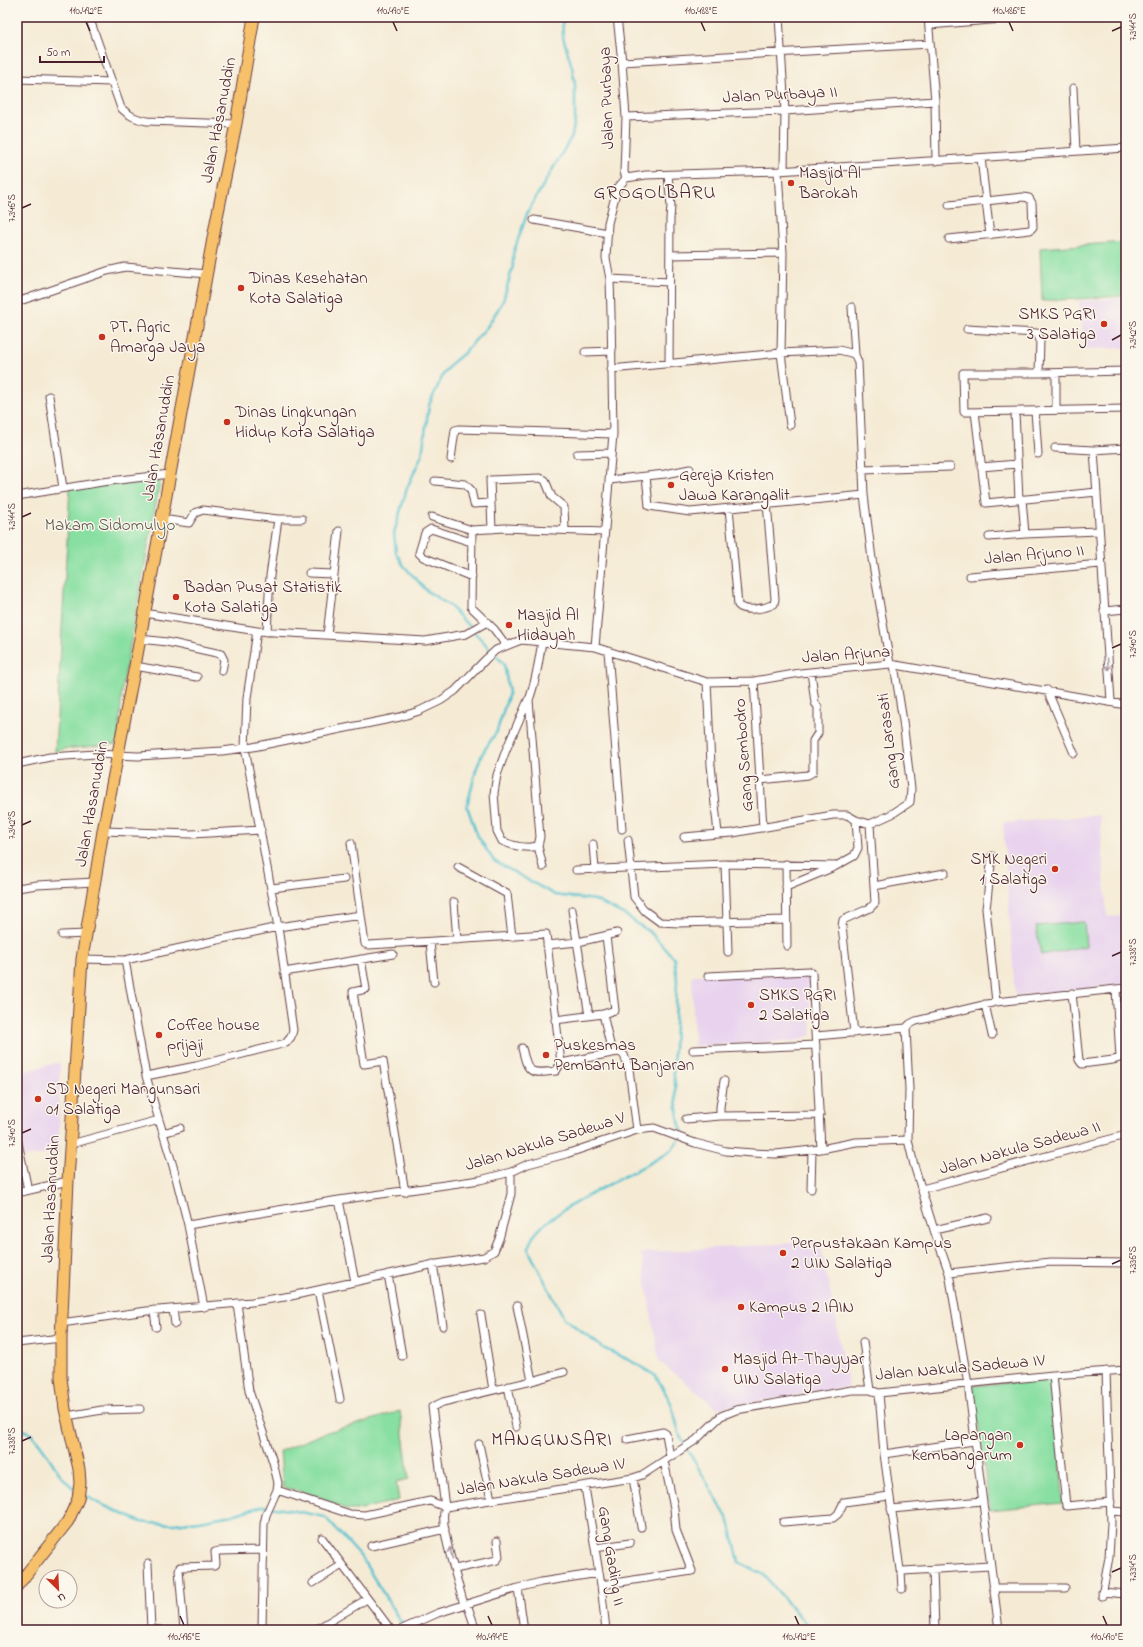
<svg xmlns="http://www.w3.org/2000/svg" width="1143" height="1647" viewBox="0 0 1143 1647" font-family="'Indie Flower',sans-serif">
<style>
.built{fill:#e8d2ee}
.green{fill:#88dfa2;stroke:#697f66}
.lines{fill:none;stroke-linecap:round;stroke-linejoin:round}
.stream{stroke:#55c1cf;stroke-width:2.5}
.street-casing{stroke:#643e44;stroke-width:9}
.primary-casing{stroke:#643e44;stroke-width:13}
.street{stroke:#fff;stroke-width:7}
.primary{stroke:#f7c06b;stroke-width:11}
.oneway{stroke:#ae9aa0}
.ticks{fill:none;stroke:#4a1f2b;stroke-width:1.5}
.poi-dot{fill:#c8321e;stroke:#fbf7ec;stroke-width:1.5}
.labels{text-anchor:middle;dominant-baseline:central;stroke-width:3;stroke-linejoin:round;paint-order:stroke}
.street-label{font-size:17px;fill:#4a1f2b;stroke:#fbf7ec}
.poi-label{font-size:17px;fill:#4a1f2b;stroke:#fbf7ec;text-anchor:start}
.park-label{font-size:17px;fill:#5d594f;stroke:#fbf7ec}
.quarter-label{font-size:19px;letter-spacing:1px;fill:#4a1f2b;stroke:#fbf7ec}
.neatline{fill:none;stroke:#4a1f2b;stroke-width:1.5}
.ticks-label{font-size:10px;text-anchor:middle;fill:#4a1f2b}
</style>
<rect width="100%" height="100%" fill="#fbf7ec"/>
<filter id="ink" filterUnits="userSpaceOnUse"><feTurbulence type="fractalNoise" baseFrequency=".025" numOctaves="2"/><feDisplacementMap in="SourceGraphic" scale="8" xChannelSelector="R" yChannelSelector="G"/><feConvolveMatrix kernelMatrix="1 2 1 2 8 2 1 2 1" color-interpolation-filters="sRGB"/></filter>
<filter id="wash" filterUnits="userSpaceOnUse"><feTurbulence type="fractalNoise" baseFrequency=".012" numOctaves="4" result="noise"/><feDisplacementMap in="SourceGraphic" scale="16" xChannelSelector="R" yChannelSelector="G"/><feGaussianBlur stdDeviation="0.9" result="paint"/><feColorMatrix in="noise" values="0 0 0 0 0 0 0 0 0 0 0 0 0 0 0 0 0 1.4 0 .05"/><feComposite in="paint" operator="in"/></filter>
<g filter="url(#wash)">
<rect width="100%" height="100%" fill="#f5ebd5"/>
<path class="built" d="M1126,298V348L1085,349L1079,301Z
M1100,815L1107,917L1122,916L1126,984L1015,996L1003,823Z
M808,973L812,1035L795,1041L694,1046L692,975Z
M60,1062L59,1153L23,1157L17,1125V1073Z
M820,1241L849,1387L717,1408L659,1361L641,1253Z"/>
<path class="green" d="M1126,242V296L1042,301L1040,248Z
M161,476L122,689L118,744L63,749L55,752L70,487Z
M1084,922L1086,946L1041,955L1036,926Z
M1056,1378L1063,1503L990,1510L973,1386Z
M400,1411L409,1479L396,1482L399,1500L357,1510H347L318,1496L283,1487L280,1451L327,1432L361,1423Z"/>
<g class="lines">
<path class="stream" d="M562,17L563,37L572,67L575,85V119L572,136L528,211L513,254V266L503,301L487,327L464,353L452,363L443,375L429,405L422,455L407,488L394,533L396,553L404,566L427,591L450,606L504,664L509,693L497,731L482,754L476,770L467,806L477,835L494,861L555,895L595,900L625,915L652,934L674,958L677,979L673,1071C678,1092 674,1114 683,1133C679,1138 676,1146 671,1150C645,1171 524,1216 529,1251L564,1318L603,1348L631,1361L656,1376L671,1403L680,1436L729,1521L739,1562L764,1575L811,1630
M17,1426C22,1429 29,1432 33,1436C49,1451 57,1479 77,1490
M83,1494L98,1503L141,1522L149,1523L174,1524L199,1521L232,1515L263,1506L301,1512L325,1517L361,1557L399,1619L410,1630"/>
</g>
</g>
<g filter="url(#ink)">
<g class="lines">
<defs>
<path id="street" d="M89,17L121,108C129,116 136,119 147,121L236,124
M617,17L622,62L626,117L624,172L626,178
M779,17L785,111L784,170
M928,17L935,101L936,161
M929,25L1003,19
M622,62L930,44
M17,79L112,82
M1073,88L1076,151
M626,117L785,111L935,101
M981,158L990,235
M778,171L783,253L781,353L790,425
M668,175L671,206L670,219L669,364
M949,205L1023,197L1029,198L1032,203L1033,227L1030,230L949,239
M534,220L608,233
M670,255L783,253
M610,279L669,282
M17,302L107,271L125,267L207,274
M852,307L855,355
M967,329L1037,333L1040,340L1039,373L1126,371
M585,352L612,351
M611,369L781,353L839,350L851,353L855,355L858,362L864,495L872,559L890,664
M1039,373H963L964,412L1126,409
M49,396L63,488
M1056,410V373
M1035,411L1038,454
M975,412L986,503L1097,492
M1015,412L1019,500
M1055,448L1094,450
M577,454L611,453
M451,459L455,430L459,429L613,434
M981,467L1017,464
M862,470L950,467
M646,476L649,506L690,512L864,495
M609,480L665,474L690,469
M435,481L465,484L471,490L474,504L491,503
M17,496L102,482L170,474
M1022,499L1025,534
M729,508L738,605C745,613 766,608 774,604L775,599L767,503
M432,517L472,530
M162,519L189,523L195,513L203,510L278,519H302
M492,529L490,480L540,478L545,480L552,497L564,507L565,530
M989,537L1025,534L1098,531
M471,542L431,529L425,533L419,553L423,557L472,577
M309,573L333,574
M970,576L1100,564
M1104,611L1126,609
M257,631L425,641L466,634L487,622
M267,632L270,576L278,519
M327,635L339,531
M140,639L167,642L221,654L224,660L222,671
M542,641C539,661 536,681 529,700L540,837L538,846L543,867
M506,645L494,629L471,607L472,530L505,528L604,532
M595,647L613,434L611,313L610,279L606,258L608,223L617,189L626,178L646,175L778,171L1126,148
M608,651L622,829
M135,666L197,677
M754,681L763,828
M1047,690L1074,753
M528,700L506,750L497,775L494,793L497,831L502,841C513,846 525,849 538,846
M1111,701L1094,450L1126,448
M17,764L50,757L96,754L138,756L222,751L253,747L400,717L419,711L440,701L455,691L486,659L496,650L521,640L595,647L707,682L754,681L800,673L890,664L1126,705
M760,780L808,775L813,772V741L818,733V707L815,703L811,672
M856,820L870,824L892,814L910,802L911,789L903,721L894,665
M103,831L192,834L261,830
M684,837L718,834
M628,840L634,897L645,911L660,922L679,923L786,920
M351,843L365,944L369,945L546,934L561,1063
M593,844L595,870
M992,856L986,909L996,1002
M725,864L728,952
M786,864L787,946
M458,867L507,894L512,937
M576,870L725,864L836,866L854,856L858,848L856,820L847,815H833L733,833L718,834L711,765L707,682
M874,886L945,873
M786,887L834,867
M17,888L37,885L95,882
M272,888L344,879
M454,902L457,940
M572,910L589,1016
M62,935L87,934
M430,942L434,982
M547,945L578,942L617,933
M82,959L125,960
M361,959L366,989L353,992L364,1064L383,1061L405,1192
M284,972L393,954
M708,976L809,971L812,973L821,1149
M1072,993L1079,1060L1082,1064L1113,1060L1120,1058L1116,989
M985,1004L992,1035
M603,1014L612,1053
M555,1020L603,1014L615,1010L606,936
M906,1028L909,1089L908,1140L914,1165L934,1230L949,1273L968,1384L999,1630
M906,1028L910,1024L916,1021L996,1002L1126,988
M854,1033L842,926L843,920L870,908L875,903L870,824
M816,1036L906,1028
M522,1048C528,1074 530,1074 556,1071L561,1063L612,1053L619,1052L624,1055L629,1069L637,1130
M693,1050L816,1045
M146,1076L196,1066L286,1043L291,1037L293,1030L278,927L361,915
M720,1116V1107L724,1081
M686,1119L720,1116L820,1115
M159,1120L173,1166L188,1225L204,1307
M163,1133L180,1128
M17,1138L28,1190
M71,1144L159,1120L146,1076L125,960L278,927L245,748L247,698L257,631L144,613
M811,1189L812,1150
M922,1189L1126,1135
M17,1193L68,1181
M339,1200L355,1282
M188,1225L339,1200L480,1180L511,1172L528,1164L566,1154L637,1130L654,1128L695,1143L726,1151L753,1153L776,1154L821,1149L856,1142L908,1140
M934,1230L988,1218
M433,1264L443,1326
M949,1273L1051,1262L1126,1263
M388,1274L402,1356
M318,1290L340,1399
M237,1303L249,1391L273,1462L278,1483L277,1490L266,1515L264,1524L262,1630
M173,1309L175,1324
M154,1310L156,1327
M481,1315L493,1390
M61,1323L147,1311L252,1302L291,1296L430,1265L484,1257L494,1251L499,1239L511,1194V1172
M863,1342L870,1390
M17,1343L61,1338
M1053,1375L1066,1506L1111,1502
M532,1381L564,1372
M508,1386L516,1427
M879,1393L884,1454L900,1570L903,1571L990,1566
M67,1416L102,1410L140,1409
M627,1439L663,1432L666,1434L670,1457
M479,1444L491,1499
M884,1454L974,1441
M633,1478L641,1527
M585,1487L601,1585L606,1630
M277,1490L350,1514L365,1515L430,1501L445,1507L633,1478L642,1475L696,1440L721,1416L736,1410L852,1390H870L879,1393L1053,1375L1126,1370
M891,1509L983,1501
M1111,1511L1126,1512
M783,1522L833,1518L838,1514L844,1502L889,1496
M322,1538L391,1630
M371,1546L445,1529
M595,1548L630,1543
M148,1564L151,1628L152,1629L160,1630
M455,1569L497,1560L499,1557L497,1541
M933,1569L935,1630
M901,1571L902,1589
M313,1583L342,1565
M601,1585L692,1571L676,1530L674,1508L664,1461
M518,1588L524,1630
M993,1588H1065
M1102,1592L1126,1594
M1102,1596L1109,1557L1111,1523L1106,1371
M467,1604L476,1630
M464,1605C459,1584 438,1525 445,1507L432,1407L443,1402L532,1381L517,1306
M184,1630L179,1570L180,1567L214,1566L216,1564L215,1552L219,1551L263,1550
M315,1630L367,1599
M400,1630L438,1613L518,1588L541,1582L599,1573"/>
<path id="primary" d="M17,1586L68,1521L78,1499L80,1483L79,1469L65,1409L61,1378V1338L68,1181L82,959L103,831L135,666L216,222L236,124L254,17"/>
</defs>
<use href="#street" class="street-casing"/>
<use href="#primary" class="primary-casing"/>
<use href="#street" class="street"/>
<use href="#primary" class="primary"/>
</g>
<defs><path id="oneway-shaft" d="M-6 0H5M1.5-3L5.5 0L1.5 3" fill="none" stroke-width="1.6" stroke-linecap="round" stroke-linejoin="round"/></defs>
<g class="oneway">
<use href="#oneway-shaft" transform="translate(1108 664) rotate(86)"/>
<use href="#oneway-shaft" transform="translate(451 1553) rotate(-104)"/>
</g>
</g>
<path class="ticks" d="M86,22L90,31M393,22L397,31M701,22L705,31M1009,22L1013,31M1112,31L1121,27M22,208L31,204M1112,340L1121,335M22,517L31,513M1112,648L1121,644M22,825L31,821M1112,956L1121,952M22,1133L31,1129M1112,1264L1121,1260M22,1441L31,1437M1112,1572L1121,1568M180,1616L184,1625M488,1616L492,1625M795,1616L799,1625M1103,1616L1107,1625"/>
<g class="poi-dot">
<circle cx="791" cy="183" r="4"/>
<circle cx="241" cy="288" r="4"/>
<circle cx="1104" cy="324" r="4"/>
<circle cx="102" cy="337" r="4"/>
<circle cx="227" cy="422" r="4"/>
<circle cx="671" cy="485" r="4"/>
<circle cx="176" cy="597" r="4"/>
<circle cx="509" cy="625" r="4"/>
<circle cx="1055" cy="869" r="4"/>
<circle cx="751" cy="1005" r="4"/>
<circle cx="159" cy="1035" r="4"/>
<circle cx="546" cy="1055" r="4"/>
<circle cx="38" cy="1099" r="4"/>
<circle cx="783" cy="1253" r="4"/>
<circle cx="741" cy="1307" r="4"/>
<circle cx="725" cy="1369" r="4"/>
<circle cx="1020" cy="1445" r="4"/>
</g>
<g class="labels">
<g class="street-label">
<text transform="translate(780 95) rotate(-3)">Jalan Purbaya II</text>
<text transform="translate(607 98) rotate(-92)">Jalan Purbaya</text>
<text transform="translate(219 120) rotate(-79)">Jalan Hasanuddin</text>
<text transform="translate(159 438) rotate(-80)">Jalan Hasanuddin</text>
<text transform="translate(1034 555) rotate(-5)">Jalan Arjuno II</text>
<text transform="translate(846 655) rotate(-4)">Jalan Arjuna</text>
<text transform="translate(889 741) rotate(-97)">Gang Larasati</text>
<text transform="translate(744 755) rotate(-94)">Gang Sembodro</text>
<text transform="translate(92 804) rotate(-80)">Jalan Hasanuddin</text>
<text transform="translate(545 1142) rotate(-17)">Jalan Nakula Sadewa V</text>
<text transform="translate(1020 1148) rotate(-15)">Jalan Nakula Sadewa II</text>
<text transform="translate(51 1199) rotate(-87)">Jalan Hasanuddin</text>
<text transform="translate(960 1368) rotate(-5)">Jalan Nakula Sadewa IV</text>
<text transform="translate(541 1477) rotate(-9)">Jalan Nakula Sadewa IV</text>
<text transform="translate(611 1556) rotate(81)">Gang Gading II</text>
</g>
<g class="poi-label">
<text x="799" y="173">Masjid Al<tspan x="799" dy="20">Barokah</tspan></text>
<text x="249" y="278">Dinas Kesehatan<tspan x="249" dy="20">Kota Salatiga</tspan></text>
<text x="1096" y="314" text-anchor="end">SMKS PGRI<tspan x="1096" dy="20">3 Salatiga</tspan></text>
<text x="110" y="327">PT. Agric<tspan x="110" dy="20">Amarga Jaya</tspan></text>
<text x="235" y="412">Dinas Lingkungan<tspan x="235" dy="20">Hidup Kota Salatiga</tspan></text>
<text x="679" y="475">Gereja Kristen<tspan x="679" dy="20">Jawa Karangalit</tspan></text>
<text x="184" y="587">Badan Pusat Statistik<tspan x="184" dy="20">Kota Salatiga</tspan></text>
<text x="517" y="615">Masjid Al<tspan x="517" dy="20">Hidayah</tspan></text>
<text x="1047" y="859" text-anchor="end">SMK Negeri<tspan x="1047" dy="20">1 Salatiga</tspan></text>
<text x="759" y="995">SMKS PGRI<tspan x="759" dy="20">2 Salatiga</tspan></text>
<text x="167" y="1025">Coffee house<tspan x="167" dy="20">prijaji</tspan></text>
<text x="554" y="1045">Puskesmas<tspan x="554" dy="20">Pembantu Banjaran</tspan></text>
<text x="46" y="1089">SD Negeri Mangunsari<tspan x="46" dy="20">01 Salatiga</tspan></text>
<text x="791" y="1243">Perpustakaan Kampus<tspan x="791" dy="20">2 UIN Salatiga</tspan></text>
<text x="749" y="1307">Kampus 2 IAIN</text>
<text x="733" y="1359">Masjid At-Thayyar<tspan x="733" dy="20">UIN Salatiga</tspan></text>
<text x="1012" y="1435" text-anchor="end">Lapangan<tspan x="1012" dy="20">Kembangarum</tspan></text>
</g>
<g class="park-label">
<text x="110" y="525">Makam Sidomulyo</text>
</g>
<g class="quarter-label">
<text x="655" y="193">GROGOLBARU</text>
<text x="552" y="1440">MANGUNSARI</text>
</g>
</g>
<rect width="1143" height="1647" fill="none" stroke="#fbf7ec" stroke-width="44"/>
<g transform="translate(58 1589) rotate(156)"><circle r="19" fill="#fbf7ec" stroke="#b4a19f"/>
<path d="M0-3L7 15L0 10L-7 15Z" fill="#c8321e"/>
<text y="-6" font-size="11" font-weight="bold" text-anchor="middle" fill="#4a1f2b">U</text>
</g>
<path d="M40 56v6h64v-6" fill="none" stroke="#4a1f2b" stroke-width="2"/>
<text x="46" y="56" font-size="12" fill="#4a1f2b" stroke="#fbf7ec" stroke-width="3" paint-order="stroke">50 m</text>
<rect x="22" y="22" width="1099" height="1603" class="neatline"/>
<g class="ticks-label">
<text x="86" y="14">110.492°E</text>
<text x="393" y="14">110.490°E</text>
<text x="701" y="14">110.488°E</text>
<text x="1009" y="14">110.486°E</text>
<text transform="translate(1132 27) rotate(-90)" y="4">7.344°S</text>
<text transform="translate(11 208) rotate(-90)" y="4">7.346°S</text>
<text transform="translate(1132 335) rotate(-90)" y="4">7.342°S</text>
<text transform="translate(11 517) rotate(-90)" y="4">7.344°S</text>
<text transform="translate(1132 644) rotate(-90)" y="4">7.340°S</text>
<text transform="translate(11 825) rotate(-90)" y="4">7.342°S</text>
<text transform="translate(1132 952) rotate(-90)" y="4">7.338°S</text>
<text transform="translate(11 1133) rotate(-90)" y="4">7.340°S</text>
<text transform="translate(1132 1260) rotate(-90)" y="4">7.336°S</text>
<text transform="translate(11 1441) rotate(-90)" y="4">7.338°S</text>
<text transform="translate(1132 1568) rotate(-90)" y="4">7.334°S</text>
<text x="184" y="1640">110.496°E</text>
<text x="492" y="1640">110.494°E</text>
<text x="799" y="1640">110.492°E</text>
<text x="1107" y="1640">110.490°E</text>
</g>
</svg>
